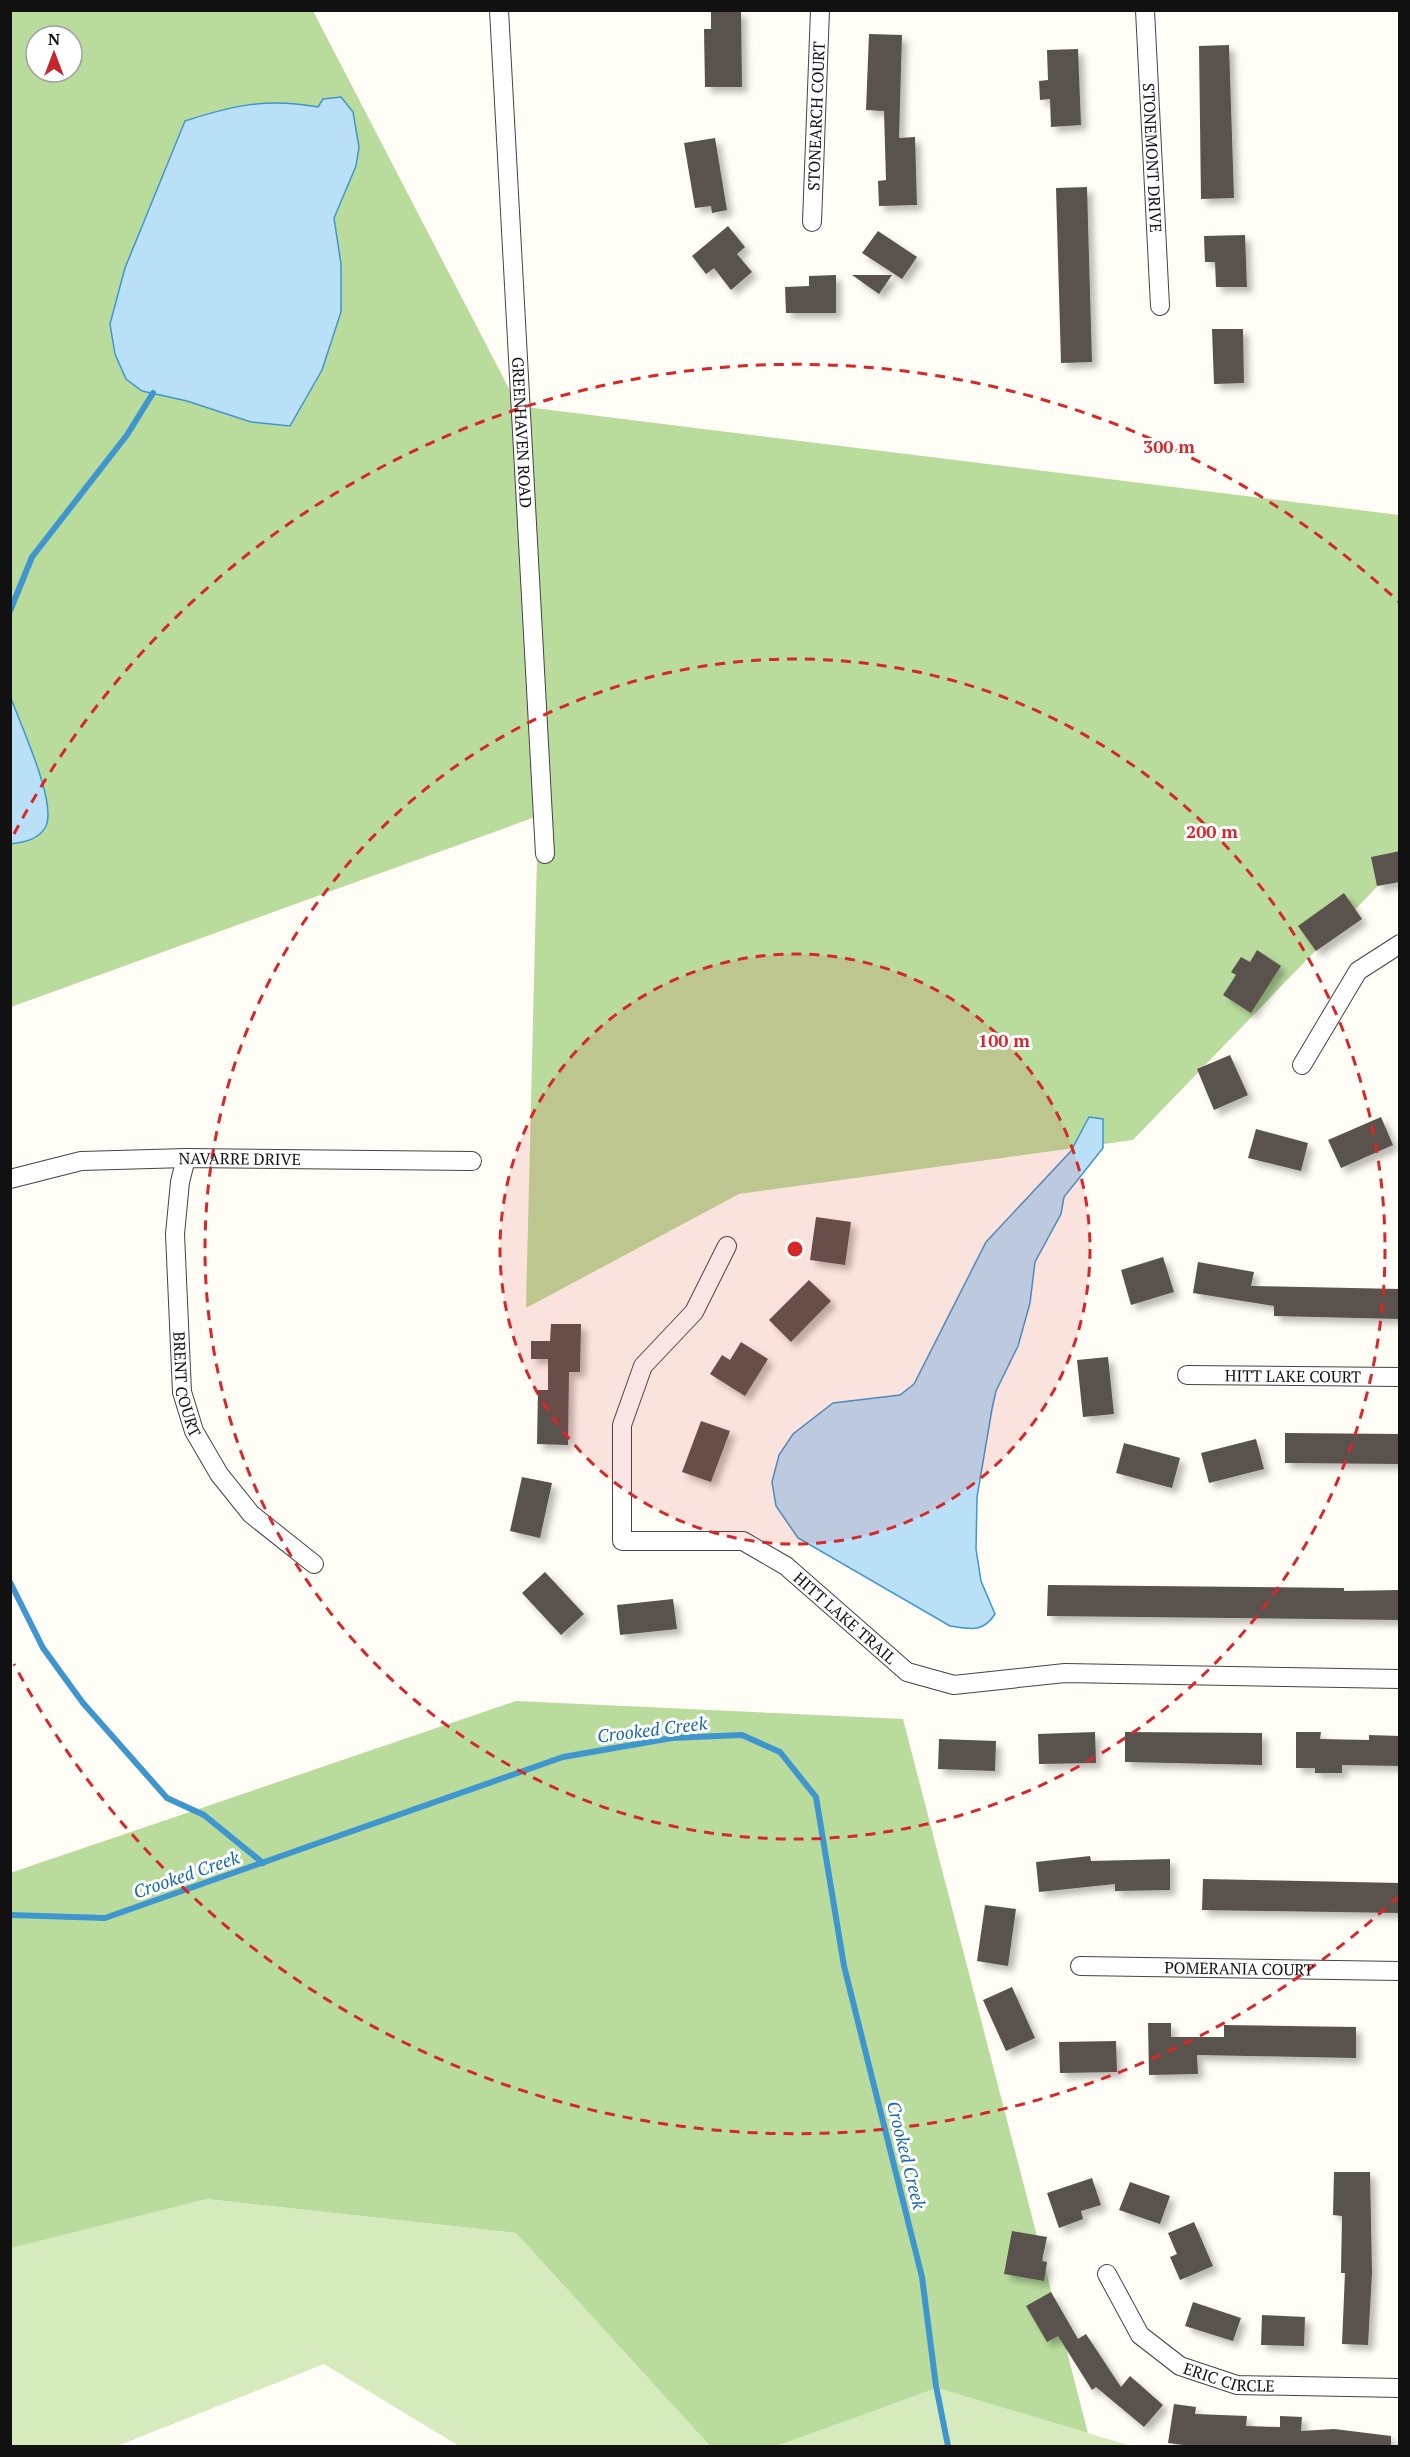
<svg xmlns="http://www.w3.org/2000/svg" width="1410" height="2457" viewBox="0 0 1410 2457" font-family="'PT Serif',serif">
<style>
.green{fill:#d5ebbd}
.forest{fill:#b9dc9c;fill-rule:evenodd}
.water{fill:#b9e0f7;stroke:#3f96cf;stroke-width:1.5}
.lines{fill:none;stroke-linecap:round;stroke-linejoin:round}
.stream{stroke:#3f96cf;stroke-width:6}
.building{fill:#5a524d;filter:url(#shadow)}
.street-casing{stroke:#444;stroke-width:20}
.street{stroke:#fff;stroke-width:18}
.ring{fill:none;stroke:#d62828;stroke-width:3;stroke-dasharray:10 8}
.labels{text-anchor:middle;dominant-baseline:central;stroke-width:6;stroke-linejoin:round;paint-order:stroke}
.street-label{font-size:16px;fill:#111;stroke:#fff}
.water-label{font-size:18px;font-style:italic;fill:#1768a6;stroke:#fff}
.centre{fill:#d62828;stroke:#fff;stroke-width:3}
.ring-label{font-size:18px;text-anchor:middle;font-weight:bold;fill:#d62828;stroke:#fff;stroke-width:6;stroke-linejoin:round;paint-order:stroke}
</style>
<defs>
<filter id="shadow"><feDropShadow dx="5.5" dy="5.5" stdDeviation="3" flood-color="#0004"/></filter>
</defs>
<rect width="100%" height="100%" fill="#fffdf5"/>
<path class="green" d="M207,2199L516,2233L710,2446H459L324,2364L117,2446H11L10,2248Z
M937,2388L1131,2446H777Z"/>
<path class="forest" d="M11,11H313L518,406L1399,515V864L1133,1140L739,1194L526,1308L538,816L11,1007ZM36,36H72V72H36Z
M516,1701L903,1719L1088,2433L937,2388L777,2446H710L516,2233L207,2199L11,2248L10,1873Z"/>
<path class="water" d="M341,97L353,112L359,147L356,166L334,218L341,264V312L322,370L290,426L251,422L187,401L142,391L126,379L115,354L110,324L125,268L185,121C234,105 266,98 318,107L323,99Z
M11,698C20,724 57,802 46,826C39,840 24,842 11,844Z
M1089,1117L1103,1119V1148L1064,1197L1061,1214L1035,1262L1030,1303L1018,1346L996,1391L992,1409L977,1497L976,1549L981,1581L995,1614C983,1633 970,1629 950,1626L798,1538L776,1506L772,1482L779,1455L793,1434L833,1403L900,1395L914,1384L986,1242L1071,1151Z"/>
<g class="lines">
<path class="stream" d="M10,611L32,557L127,435L153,393
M10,1582L43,1648L83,1703L167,1798L204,1815L263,1863
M10,1915L105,1918L563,1757L672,1738L742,1735L780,1752L816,1797L844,1966L922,2277L936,2386L948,2446"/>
</g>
<path class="building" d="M711,11H741L742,87H705L704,29H711Z
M869,34L902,35L899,138L915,137L917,205L879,206L878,181L886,180L884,111L866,110Z
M1229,45L1234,198L1201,199L1199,46Z
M1078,49L1081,125L1051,127L1050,99L1040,100L1039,81L1048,80L1047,50Z
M715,138L727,210L712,213L711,206L695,208L684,143Z
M1087,187L1092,362L1061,363L1056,188Z
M728,226L745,247L737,254L752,272L731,290L714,268L706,274L692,256Z
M878,231L917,257L902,279L862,253Z
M1245,235L1247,287H1216L1215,262H1205L1204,236Z
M836,275V313H786L785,287L809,286V276Z
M852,275H892L879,294Z
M1212,329H1243L1244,383L1214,384Z
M1400,851V882L1377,886L1371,857Z
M1344,893L1362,919L1316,951L1298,926Z
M1257,950L1281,966L1251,1013L1223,995L1236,975L1231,972L1241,957L1250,962Z
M1230,1055L1248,1095L1214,1110L1197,1069Z
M1381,1117L1393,1145L1341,1168L1328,1140Z
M1256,1129L1308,1143L1301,1171L1248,1158Z
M816,1217L851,1222L845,1265L810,1260Z
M1163,1257L1174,1292L1131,1305L1121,1270Z
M1198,1262L1254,1272L1251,1286L1400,1289V1319L1274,1316V1306L1193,1293Z
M809,1280L831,1301L791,1342L769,1320Z
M551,1324H581L580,1372H569L568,1445L537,1444L538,1390H548V1359H531V1341H550Z
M741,1342L768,1359L745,1396L710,1374L722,1355L730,1360Z
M1108,1357L1114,1414L1083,1417L1077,1360Z
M701,1421L730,1431L711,1482L682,1472Z
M1285,1433L1400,1434V1464L1285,1463Z
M1256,1439L1264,1469L1209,1483L1201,1453Z
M1124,1443L1180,1458L1172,1488L1116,1473Z
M522,1477L552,1483L540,1538L510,1531Z
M545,1572L584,1614L561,1635L522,1593Z
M1048,1585L1344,1588V1591L1400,1590V1620L1047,1616Z
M673,1599L677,1629L620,1635L617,1605Z
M1095,1732L1096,1763L1039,1764L1038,1734Z
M1125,1732L1262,1733V1765L1125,1762Z
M1296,1732H1321L1320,1739L1369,1740V1735L1400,1736V1766L1342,1765V1773H1315V1768H1296Z
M939,1739L996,1741L995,1771L938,1769Z
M1090,1856L1091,1861L1170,1859V1890L1115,1891V1884L1039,1892L1036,1862Z
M1203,1879L1400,1883V1913L1202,1910Z
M985,1905L1016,1909L1008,1966L977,1961Z
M1012,1987L1035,2038L1006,2051L983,2000Z
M1148,2023H1171V2037H1224V2025L1356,2027V2058L1197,2055L1198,2074L1149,2075Z
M1116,2041L1117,2072L1060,2073L1059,2042Z
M1334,2172H1370L1372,2273L1368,2345L1342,2344L1345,2273H1341L1342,2216L1333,2215Z
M1092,2178L1101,2205L1081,2211L1083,2219L1059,2228L1047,2193Z
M1130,2182L1170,2196L1160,2224L1119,2210Z
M1194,2222L1213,2266L1180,2280L1170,2257L1177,2254L1168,2233Z
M1012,2231L1047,2237L1042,2261L1047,2262L1044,2281L1004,2274Z
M1051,2292L1078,2339L1086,2334L1121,2387L1130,2376L1163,2405L1144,2427L1096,2387L1092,2390L1058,2336L1047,2342L1026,2306Z
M1193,2302L1241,2318L1233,2341L1185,2326Z
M1262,2315L1305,2317L1304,2346L1261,2345Z
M1174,2404L1196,2407L1195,2414L1247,2416L1246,2426L1280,2427V2416L1302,2417L1301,2431L1334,2429L1391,2436V2446H1192L1168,2443Z"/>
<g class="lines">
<defs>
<g id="street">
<path id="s1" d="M499,10L545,854"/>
<path id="s2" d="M1145,10L1160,306"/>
<path id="s3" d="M812,222L820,10"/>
<path d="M1302,1065L1358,971L1400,944"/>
<path id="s4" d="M186,1158L180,1182L175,1234L182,1392L194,1431L219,1474L251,1514L314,1564"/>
<path id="s5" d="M10,1179L81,1161L186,1158L472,1161"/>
<path id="s6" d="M727,1246L694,1312L643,1366L622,1425V1541H743L786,1566L907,1672L954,1685L1065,1673L1400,1679"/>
<path id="s7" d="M1187,1375L1400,1377"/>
<path id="s8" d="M1080,1966L1400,1971"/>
<path id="s9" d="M1107,2274L1140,2335L1180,2366L1237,2385L1400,2388"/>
</g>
</defs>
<use href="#street" class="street-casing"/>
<use href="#street" class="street"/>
</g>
<circle cx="795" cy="1249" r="295" fill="#d62828" fill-opacity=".12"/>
<g class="ring">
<circle cx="795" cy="1249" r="295"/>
<circle cx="795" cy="1249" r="590"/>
<path d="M1399 1896A885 885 0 0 1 14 1664M14 834A885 885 0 0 1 1399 602"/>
</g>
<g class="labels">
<g class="street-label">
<text stroke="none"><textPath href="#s3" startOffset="106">STONEARCH COURT</textPath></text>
<text stroke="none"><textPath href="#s2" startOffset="148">STONEMONT DRIVE</textPath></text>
<text stroke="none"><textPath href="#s1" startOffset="423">GREENHAVEN ROAD</textPath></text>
<text stroke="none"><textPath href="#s5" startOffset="232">NAVARRE DRIVE</textPath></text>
<text stroke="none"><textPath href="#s7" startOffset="106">HITT LAKE COURT</textPath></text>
<text stroke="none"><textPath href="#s4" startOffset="228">BRENT COURT</textPath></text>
<text stroke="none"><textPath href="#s6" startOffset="576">HITT LAKE TRAIL</textPath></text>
<text stroke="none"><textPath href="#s8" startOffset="159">POMERANIA COURT</textPath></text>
<text stroke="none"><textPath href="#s9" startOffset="171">ERIC CIRCLE</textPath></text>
</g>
<g class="water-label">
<text transform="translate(652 1729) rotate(-7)">Crooked Creek</text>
<text transform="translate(186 1874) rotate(-19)">Crooked Creek</text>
<text transform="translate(907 2155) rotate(76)">Crooked Creek</text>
</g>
</g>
<circle cx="795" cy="1249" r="9" class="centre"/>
<g class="ring-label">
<text x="1169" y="453">300 m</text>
<text x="1212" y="838">200 m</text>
<text x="1004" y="1047">100 m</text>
</g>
<rect width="1410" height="2457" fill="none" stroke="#111111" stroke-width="24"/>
<g transform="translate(54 54)"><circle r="28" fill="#ffffff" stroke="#a0a0a0" stroke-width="1.5"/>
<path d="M0-4.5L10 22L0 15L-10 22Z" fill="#c4262e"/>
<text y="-9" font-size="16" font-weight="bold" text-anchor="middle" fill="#111111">N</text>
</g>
</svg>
